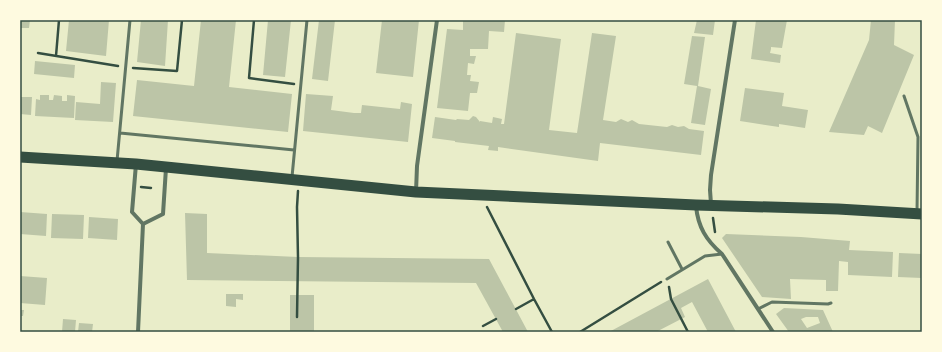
<svg xmlns="http://www.w3.org/2000/svg" width="942" height="352" viewBox="0 0 942 352" font-family="'Asap Condensed',sans-serif">
<style>
.building{fill:#bcc5a7;fill-rule:evenodd}
.lines{fill:none;stroke-linecap:round;stroke-linejoin:round}
.path{stroke:#344e41;stroke-width:2.5}
.service{stroke:#617663;stroke-width:3}
.minor{stroke:#617663;stroke-width:4}
.trunk{stroke:#344e41;stroke-width:11}
.neatline{fill:none;stroke:#344e41;stroke-width:1.5}
</style>
<rect width="100%" height="100%" fill="#e9edc9"/>
<path class="building" d="M20,20H30L29,28H20Z
M69,20H109L106,56L66,51Z
M141,20H168L165,66L137,62Z
M201,20H236L229,87L292,94L288,132L133,116L137,80L194,86Z
M268,20H291L285,77L263,75Z
M319,20H335L328,81L312,79Z
M382,20H419L413,77L376,73Z
M463,20H505L504,32L489,31L488,49H470V56H476L474,64L468,63L467,75H471L470,81L479,82L477,93H470L468,111L437,108L447,29L463,30Z
M697,20H715L713,35L694,33Z
M756,20H787L782,48L771,47V49L770,53L781,55L780,63L751,59Z
M871,20H895L894,45L914,55L882,133L868,126L864,135L829,132L869,40Z
M516,33L561,39L549,130L577,133L592,33L616,36L603,120L616,122L621,119L628,122L632,120L639,124L667,127L672,125L678,127L684,126L689,129L704,131L701,155L600,143L598,161L498,147V151L488,150L489,146L455,142V141L432,138L435,117L456,120L457,119L469,120L473,116L476,117L480,122V121L492,123L493,117L502,119L501,124H504Z
M692,36L705,37L698,86L711,89L705,125L691,123L697,86L684,84Z
M35,61L75,65L74,78L34,74Z
M101,82L116,83L113,122L75,120L76,102L100,104Z
M745,88L784,93L782,106L808,110L805,128L779,124V127L740,121Z
M306,94L333,96L331,110L354,113H361L362,105L400,109L401,102L412,104L408,142L303,131Z
M40,95H49V100H53L54,95L62,96V101H67V95L75,96L74,118L35,116L36,99L40,100Z
M20,97H32L31,115L20,114Z
M20,212L47,214L46,236L20,234Z
M185,213L207,214V253L298,257L489,259L528,332H503L476,283L187,280Z
M52,214L84,215L83,239L51,238Z
M89,217L118,219L117,240L88,238Z
M726,234L801,237L850,241L849,250L893,252L892,277L848,275V262L839,261L838,291H826V280L790,279L791,299L762,297L722,238Z
M899,253L922,254V278L898,277Z
M20,276L47,278L45,305L20,303Z
M708,279L736,332H708L692,302L681,308L685,317L656,332H609Z
M226,294H243V300L236,299V307L226,306Z
M290,295H314V332H290Z
M784,308L823,310L833,332H789L776,314ZM806,317H818L820,323L807,328L801,319Z
M20,310H24L23,316H20Z
M63,319L76,320L75,332H62Z
M79,323L93,324L92,332H78Z"/>
<g class="lines">
<path class="path" d="M254,20L249,78L294,84
M38,53L118,66
M56,56L59,20
M133,68L177,71L182,20
M141,187L151,188
M487,207L534,299L552,332
M713,218L715,232
M669,287L671,299L688,332
M516,309L534,299
M297,317L298,257L297,207L298,191
M483,326L496,319
M580,332L661,282"/>
<path class="service" d="M904,96L918,137L917,212
M120,133L294,150
M117,161L130,20
M292,177L307,20
M668,242L682,269
M667,279L705,256L722,254
M758,309L772,302L828,304L831,303"/>
<path class="minor" d="M136,164L132,212L143,224L138,332
M416,192L417,166L437,20
M711,204L710,190L711,175L735,20
M696,206C698,227 706,240 722,254L773,332
M143,224L163,214L166,168"/>
<path class="trunk" d="M20,157L136,164L416,192L696,205L838,209L922,214"/>
</g>
<rect width="942" height="352" fill="none" stroke="#fefae0" stroke-width="42"/>
<rect x="21" y="21" width="900" height="310" class="neatline"/>
</svg>
